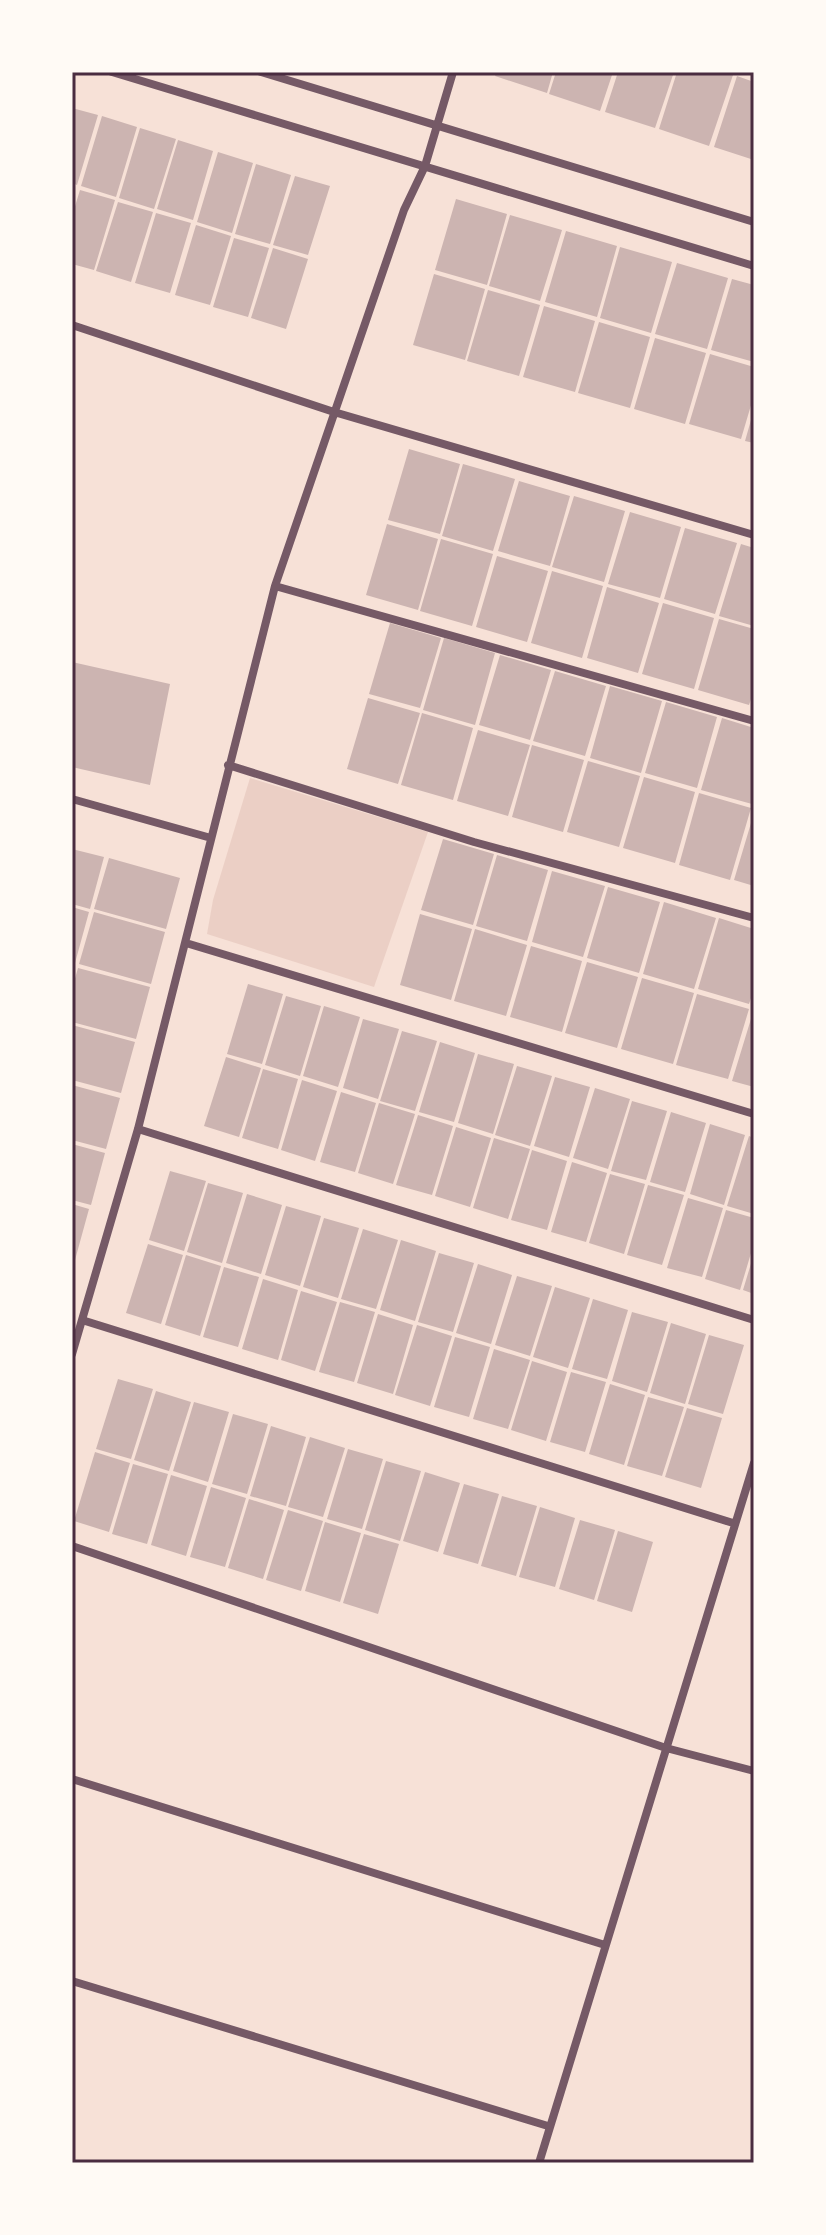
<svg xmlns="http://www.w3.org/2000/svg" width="826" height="2235" viewBox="0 0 826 2235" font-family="Rubik,sans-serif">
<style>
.green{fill:#ebcfc5}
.building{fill:#ccb4b1}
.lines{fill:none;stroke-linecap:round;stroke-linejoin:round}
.minor{stroke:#755966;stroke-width:8}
.neatline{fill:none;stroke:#4a2c40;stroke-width:3}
</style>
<rect width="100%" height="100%" fill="#f7e1d7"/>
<path class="green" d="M250,778L428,832L374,987L207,934L213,900Z"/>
<path class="building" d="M497,72H553L547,93L495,76Z
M556,72H613L600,111L549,94Z
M618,72H674L655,128L605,112Z
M677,72L733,75L709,146L659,129Z
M737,76L754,82V160L714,147Z
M72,108L98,115L77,185L72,183Z
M102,116L137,127L116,197L81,186Z
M140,128L176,139L154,209L119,198Z
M178,140L213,151L193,220L157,209Z
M218,152L253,163L232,233L197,222Z
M256,164L291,175L270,244L235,234Z
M295,176L330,186L308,255L273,245Z
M80,190L115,200L94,270L72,264V216Z
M456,199L507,214L487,285L435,270Z
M118,202L153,212L131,282L96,271Z
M156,213L191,223L170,293L135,283Z
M510,215L562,230L540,301L489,286Z
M196,225L231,236L210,305L175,295Z
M566,231L617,246L597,317L545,302Z
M234,238L269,248L248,317L213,307Z
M620,247L672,262L651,333L600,318Z
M273,248L308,259L286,329L251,318Z
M677,263L728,278L707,349L655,334Z
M434,274L485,289L465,360L413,345Z
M732,279L754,285V362L711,350Z
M488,290L540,305L519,376L467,361Z
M544,306L595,321L575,392L523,377Z
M599,322L650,337L630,408L578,393Z
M655,338L706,353L685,424L634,409Z
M710,354L754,367V395L741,439L689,424Z
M753,413H754V443L745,441Z
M409,449L460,464L440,534L388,520Z
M463,464L515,479L493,551L442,536Z
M519,481L570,496L550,566L498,551Z
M574,496L625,511L604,582L552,567Z
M630,512L681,527L660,598L608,584Z
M387,524L438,539L418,610L366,595Z
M685,528L737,543L715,614L664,599Z
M441,539L493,554L472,626L420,611Z
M741,544L754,548V626L719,616Z
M497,556L548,571L527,642L476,627Z
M552,571L603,586L582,658L531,643Z
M607,587L659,603L638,673L587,658Z
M663,603L714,618L694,689L642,674Z
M719,619L754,629V690L749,705L698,690Z
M390,623L441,638L420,708L369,694Z
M444,638L495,653L475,725L423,710Z
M500,655L551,670L530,740L479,725Z
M72,662L170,684L150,785L72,767Z
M555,671L606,686L585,756L533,741Z
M610,686L662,701L641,773L590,758Z
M368,698L420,713L398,784L347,769Z
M666,702L717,717L697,788L645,773Z
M422,713L473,728L453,800L401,785Z
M722,718L754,728L752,804L701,790Z
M478,730L530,745L508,816L457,801Z
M532,745L584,760L563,832L512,817Z
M588,761L640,776L619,847L567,832Z
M644,777L695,792L675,863L623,848Z
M699,793L751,808L730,880L679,865Z
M754,813V886L734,880Z
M443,839L494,854L473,925L421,910Z
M72,849L104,857L90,909L72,904Z
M497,855L548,870L527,941L476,926Z
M109,858L180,878L166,929L94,909Z
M552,871L605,886L583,957L532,942Z
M608,887L660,902L639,973L587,958Z
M664,902L716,918L694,989L643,974Z
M72,907L89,912L75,963L72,962Z
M94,912L165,932L151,984L79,964Z
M420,914L472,929L451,1000L400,985Z
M719,918L754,929V989L749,1004L698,989Z
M475,929L527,945L506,1016L454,1001Z
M531,946L582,961L562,1032L510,1017Z
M587,962L638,977L617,1048L565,1033Z
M78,968L150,987L136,1039L72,1022V989Z
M642,978L694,993L673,1064L621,1049Z
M248,984L283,994L262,1064L227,1054Z
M697,994L749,1009L728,1079L676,1065Z
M286,996L321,1006L300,1076L265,1065Z
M324,1006L360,1017L338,1087L303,1076Z
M754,1009V1087L732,1081Z
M363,1019L399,1029L378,1099L343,1088Z
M72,1025L135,1042L121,1093L72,1080Z
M402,1031L437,1041L415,1111L380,1101Z
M440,1042L475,1053L454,1122L419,1112Z
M478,1054L514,1064L493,1134L458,1123Z
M226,1057L261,1068L239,1137L204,1126Z
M517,1066L552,1076L530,1146L495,1135Z
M263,1069L298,1079L278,1149L242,1138Z
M555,1077L590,1087L569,1157L534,1146Z
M302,1080L337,1091L315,1161L281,1150Z
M72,1085L120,1098L106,1149L72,1140Z
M595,1088L630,1099L608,1169L573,1158Z
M341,1092L376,1103L355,1172L320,1162Z
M632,1101L667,1111L646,1180L611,1171Z
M379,1103L415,1114L393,1184L358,1173Z
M671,1112L706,1123L685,1192L650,1182Z
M418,1115L453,1126L432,1195L396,1185Z
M710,1124L745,1135L724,1205L690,1194Z
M456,1127L491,1138L470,1207L435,1196Z
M749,1136L754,1138V1214L727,1206Z
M494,1138L530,1149L508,1219L473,1208Z
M72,1144L105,1153L91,1205L72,1200Z
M532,1150L567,1161L547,1230L511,1220Z
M572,1162L607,1173L586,1242L551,1232Z
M170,1171L206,1181L184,1251L149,1240Z
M610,1174L645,1184L624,1254L589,1243Z
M208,1183L243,1193L222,1263L187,1252Z
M648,1185L684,1195L662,1265L627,1255Z
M247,1194L282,1205L261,1274L226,1263Z
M688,1198L723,1208L702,1277L667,1268Z
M72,1204L89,1209L75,1260H72Z
M286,1206L321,1216L300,1286L265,1275Z
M726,1210L754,1218V1243L740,1290L705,1279Z
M324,1218L359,1228L338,1298L303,1287Z
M363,1229L398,1240L376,1309L341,1299Z
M401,1240L436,1251L415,1321L380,1310Z
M148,1244L183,1255L161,1324L126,1313Z
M439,1253L474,1263L453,1332L418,1322Z
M186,1255L221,1266L200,1336L165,1325Z
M753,1257H754V1294L743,1290Z
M478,1264L512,1275L491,1344L456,1333Z
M224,1267L259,1277L238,1347L203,1337Z
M517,1276L552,1286L530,1356L495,1345Z
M263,1279L298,1290L278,1360L242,1349Z
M555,1287L590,1298L568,1368L533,1357Z
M301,1291L337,1302L315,1371L281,1360Z
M593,1299L628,1310L607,1379L572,1369Z
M340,1302L375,1312L354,1382L319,1372Z
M632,1312L668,1322L647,1392L612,1381Z
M378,1314L413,1325L393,1394L357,1383Z
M671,1323L706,1334L685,1404L650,1393Z
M417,1325L452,1336L430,1406L395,1395Z
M709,1335L744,1345L723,1414L688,1404Z
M455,1337L490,1347L469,1417L434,1407Z
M494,1349L530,1360L508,1429L473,1419Z
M532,1361L567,1372L546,1441L511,1430Z
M571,1372L606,1382L585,1452L550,1442Z
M118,1379L153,1389L131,1459L96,1449Z
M610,1384L645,1395L624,1465L589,1454Z
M156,1391L191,1402L169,1471L134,1460Z
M648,1397L684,1407L662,1476L627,1466Z
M194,1402L229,1412L208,1482L173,1471Z
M687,1408L722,1418L701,1488L665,1477Z
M233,1414L268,1424L247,1494L212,1484Z
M271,1426L306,1437L286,1506L250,1496Z
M310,1437L345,1448L323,1517L288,1507Z
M348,1449L383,1459L362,1529L327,1519Z
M95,1452L130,1463L109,1532L74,1521Z
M386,1461L421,1471L400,1541L365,1530Z
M133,1464L168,1474L147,1544L112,1534Z
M425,1472L460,1483L438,1552L403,1541Z
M171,1475L207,1486L186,1556L151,1545Z
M464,1484L499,1494L478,1564L443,1554Z
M211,1487L246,1498L225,1567L190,1557Z
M502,1496L537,1506L516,1576L481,1566Z
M249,1499L284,1510L263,1579L228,1568Z
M540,1507L575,1518L555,1587L519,1577Z
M288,1510L323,1521L301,1591L266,1580Z
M580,1520L615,1530L594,1600L559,1589Z
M325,1522L361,1533L340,1602L305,1591Z
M618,1531L653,1542L632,1612L597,1601Z
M364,1534L399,1544L378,1614L343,1603Z"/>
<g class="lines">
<path class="minor" d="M112,72L754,266
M261,72L754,222
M72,325L334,412L754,535
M275,586L754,721
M228,765L474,842L754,918
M72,799L211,838
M186,943L754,1114
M138,1129L754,1320
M82,1320L733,1523
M72,1354L138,1129L275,586L404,210L425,166L453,72
M72,1546L666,1748L754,1771
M72,1779L605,1945
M72,1981L548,2126
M539,2163L754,1463"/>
</g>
<rect width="826" height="2235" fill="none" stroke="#fffaf5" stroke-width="148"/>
<rect x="74" y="74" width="678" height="2087" class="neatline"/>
</svg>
